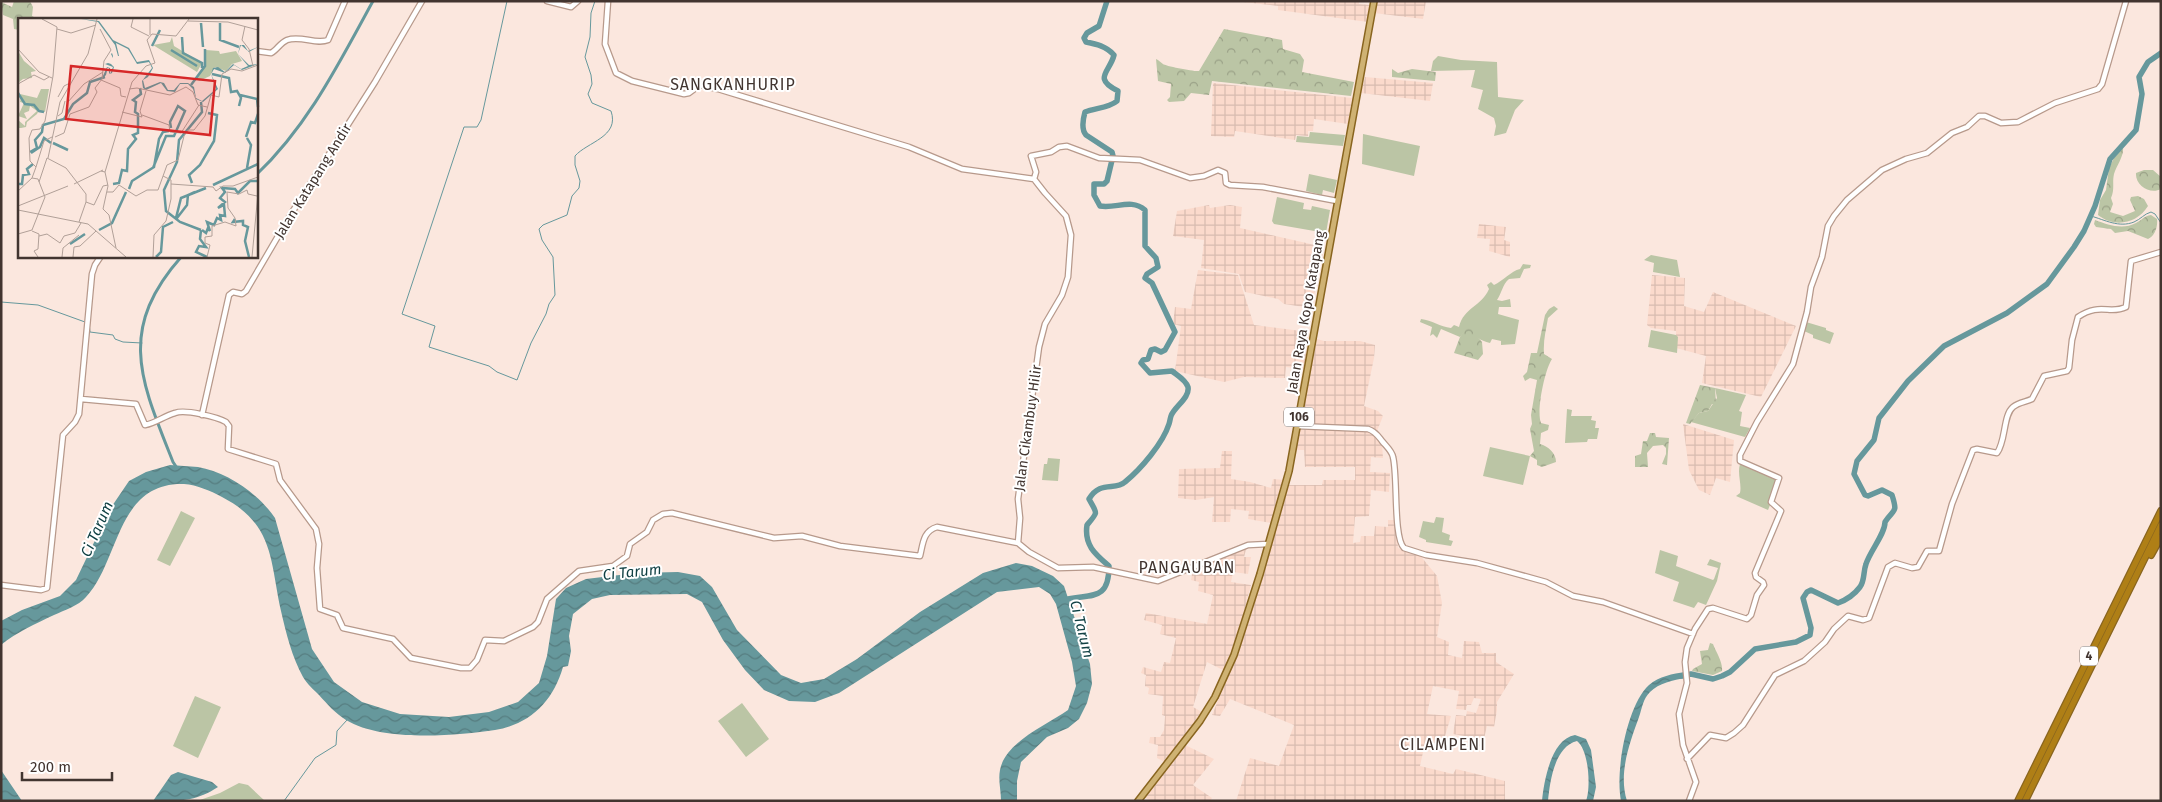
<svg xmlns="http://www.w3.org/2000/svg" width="2162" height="802" viewBox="0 0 2162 802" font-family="'Fira Sans',sans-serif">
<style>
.industrial{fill:url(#industrial-grid)}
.green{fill:#bbc5a5}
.forest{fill:url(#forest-crowns)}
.water{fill:url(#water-waves)}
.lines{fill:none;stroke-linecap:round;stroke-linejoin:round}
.stream{stroke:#66989c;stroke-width:1}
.canal{stroke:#66989c;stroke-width:3}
.river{stroke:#66989c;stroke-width:5.5}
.secondary-casing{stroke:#b7998b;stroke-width:7}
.primary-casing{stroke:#89651f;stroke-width:8}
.highway-casing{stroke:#89651f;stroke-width:8}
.secondary{stroke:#fff;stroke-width:4.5}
.primary{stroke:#cfb273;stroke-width:5}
.highway{stroke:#af7f16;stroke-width:5.5}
.labels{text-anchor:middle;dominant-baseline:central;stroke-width:4;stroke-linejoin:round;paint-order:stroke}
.shield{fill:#fff;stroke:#7b726e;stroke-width:1}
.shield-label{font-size:12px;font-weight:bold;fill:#423530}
.street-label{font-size:14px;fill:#423530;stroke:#fff}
.water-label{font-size:15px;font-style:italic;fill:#104043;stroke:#fff}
.quarter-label{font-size:16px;letter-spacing:1px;fill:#423530;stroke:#fff}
.inset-river{fill:none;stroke:#66989c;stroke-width:2.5}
.inset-road{fill:none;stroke:#b1a098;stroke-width:1}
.view{fill:#d62828;fill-opacity:0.15;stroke:#d62828;stroke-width:2.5}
.inset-edge{fill:none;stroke:#423530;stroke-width:2.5}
</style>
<defs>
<pattern id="industrial-grid" width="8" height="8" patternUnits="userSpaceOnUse" patternTransform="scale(1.25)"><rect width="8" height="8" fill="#fbdacc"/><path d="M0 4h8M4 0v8" fill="none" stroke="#d8bcb0"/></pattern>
<pattern id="forest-crowns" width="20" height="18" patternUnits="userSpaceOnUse" patternTransform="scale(1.25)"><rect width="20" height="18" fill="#bbc5a5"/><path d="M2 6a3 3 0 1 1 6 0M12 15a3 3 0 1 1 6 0" fill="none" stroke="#9aa187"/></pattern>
<pattern id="water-waves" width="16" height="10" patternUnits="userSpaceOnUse" patternTransform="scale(1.25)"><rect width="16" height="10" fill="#66989c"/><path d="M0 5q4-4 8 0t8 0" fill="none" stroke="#567d80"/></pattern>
</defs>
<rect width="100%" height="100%" fill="#fbe7de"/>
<path class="industrial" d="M1359,1V4L1371,5L1368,22L1278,10V6L1243,2Z
M1377,1H1426L1423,19L1374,13Z
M1365,77L1433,83L1430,101L1361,93Z
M1213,83L1352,98L1348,124L1314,119L1313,131H1308V136L1296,135L1295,140L1235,131L1234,137L1211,136Z
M1209,205L1210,208L1230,205L1242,207L1240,228L1324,247L1311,308L1284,304L1278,299L1245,292L1239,274L1201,268L1204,240L1173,236L1177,211Z
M1479,224L1506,227L1504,240L1510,242V257L1489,251L1490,239L1477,238Z
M1198,270L1238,275L1254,325L1309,332L1304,369L1286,367L1285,378L1244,377L1224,382L1175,371L1181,326L1173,324L1175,307L1191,309Z
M1652,275L1685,278L1684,306L1704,312L1713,292L1796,326L1761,397L1702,383L1706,356L1676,348V331L1651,328L1647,325Z
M1317,339L1324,341H1360L1375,345L1374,358L1364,406L1378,411L1383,416L1375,436L1382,444L1383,458L1371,457L1370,472L1390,473L1389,492L1371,490L1369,516L1355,517L1353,543L1360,542L1361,536H1374L1375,526L1388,527V520H1396L1398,548L1419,554L1437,576L1442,603L1437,637L1449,642L1448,655L1462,658L1464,641L1479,642L1482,653H1496V662L1514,674L1497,702V710L1494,727L1487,726L1482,747H1475L1476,738L1453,734L1456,715L1466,716L1467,711L1476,713L1481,699L1474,698L1471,705H1467L1466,710L1456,709L1459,691L1433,686L1427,714L1451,716L1443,743H1425L1420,766L1453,774L1456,769L1505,781V801H1236L1250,758L1279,766L1294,725L1230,699L1220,716L1212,715L1238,652L1270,546L1277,513L1288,485H1322L1323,480H1355V467H1305L1304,450H1295Z
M1683,424L1734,440L1730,482L1716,478L1710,495L1699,490L1689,470Z
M1222,451H1232L1231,479L1250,482L1271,488L1273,479L1285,480L1271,523L1248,519L1249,511L1231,509L1230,522H1212L1214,497L1196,500L1178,498L1179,469L1220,468Z
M1247,546L1244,557H1251L1248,574L1233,572L1231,582L1251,585L1236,641L1225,671L1207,662L1193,707L1202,712L1165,762L1157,758L1158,745L1149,743L1150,737H1160L1164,730L1165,716L1162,715L1163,696L1148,694L1149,688L1145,686L1146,675L1141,673L1143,667L1161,672L1164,662L1170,663L1176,638L1160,634L1162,625L1144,620L1146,613L1207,624L1213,595L1198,591L1199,582L1191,580L1193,569Z
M1185,745L1214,759L1193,785L1212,798L1210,801H1150L1145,797Z"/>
<path class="green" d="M1438,56L1461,60L1497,62L1498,97L1524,100L1515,110L1506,133L1494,136L1496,126L1494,118L1478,109L1483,90L1471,87L1475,70L1431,71L1433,61Z
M1310,132L1345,135L1343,146L1296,142L1297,136L1309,137Z
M1363,134L1420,146L1414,176L1362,164Z
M1309,174L1337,180L1334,193L1323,190L1322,195L1306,191Z
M1277,197L1304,203L1303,209L1311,210L1312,206L1330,210L1326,233L1274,224L1272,221Z
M1651,255L1677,260L1680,277L1653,272L1654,263L1644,260Z
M1523,264L1531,265L1530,268L1524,269L1520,278L1509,279C1502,285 1502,293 1497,300L1502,301L1510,299L1511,307H1499L1498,314L1519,320L1515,344L1501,345V341L1492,339L1490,343C1480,341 1475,335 1465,331L1460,337L1441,329L1437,338L1433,334L1430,336L1432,327L1420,322L1421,319C1432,320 1440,327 1451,328L1454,325L1459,327C1464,307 1481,307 1489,289L1487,285L1491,282L1494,285C1503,281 1511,271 1520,269Z
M1806,322L1826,328V330L1834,333L1830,344L1813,338V335L1804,331Z
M1651,330L1676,335L1678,337L1677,353L1648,347Z
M1715,388L1746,395L1739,411L1742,412L1740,426L1750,428L1745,437L1691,422L1699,413L1708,411L1717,398Z
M1567,409L1572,410L1571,416H1592L1591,420L1596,421L1595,428H1599L1597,439H1588L1587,442L1565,443Z
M1490,447L1530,456L1523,485L1483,476Z
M1048,458L1060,459L1058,481L1042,480L1044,464H1047Z
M1740,464L1776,480L1769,500L1770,505L1768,510L1736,496L1740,493C1742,484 1737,474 1740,464Z
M181,511L195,518L170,566L157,560Z
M1436,517L1444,518L1442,532L1450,535L1449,540L1453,541L1451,546L1426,542V540L1419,537L1423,521L1434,523Z
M1660,550L1678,556L1676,566L1713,580L1714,579L1718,568L1707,565L1710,559L1721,563L1717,581L1706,605L1698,602L1694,608L1673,601L1679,582L1655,573Z
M195,696L221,707L198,758L173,746Z
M742,703L769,739L746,757L718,721Z
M239,783L248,785L265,801H197L220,793Z"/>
<path class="forest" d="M14,1H30L33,7L32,16L38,19H19V30L14,29L13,19L3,15L1,2L12,7Z
M1224,29L1282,40L1283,49L1300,54L1304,60L1302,72L1354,82L1351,96L1212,81L1209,95L1191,93L1184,101L1169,102L1167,100L1170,97L1171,84L1158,81L1156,59C1159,60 1160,62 1163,64C1165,66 1196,72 1199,71Z
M1392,69L1398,73L1412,69L1436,72L1435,81L1392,77Z
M2123,148C2124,156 2117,165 2114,174C2112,183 2115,189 2111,198L2113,204L2110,212L2123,216L2135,211L2130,200L2131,197L2138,196L2144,199L2148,206C2137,224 2114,228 2098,215L2100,200L2106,190L2109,168L2114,158Z
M2144,170H2153L2161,177V189C2150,195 2135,185 2136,173Z
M2151,215L2157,219C2158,226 2155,236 2148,239L2128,231L2115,233L2111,229L2096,227L2094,224L2095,220C2108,225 2123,230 2136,223C2142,220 2144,216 2151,215Z
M1554,306L1558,309L1548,318C1546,330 1543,341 1544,354L1552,359C1545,369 1536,411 1541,423L1549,425L1548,430L1541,433L1540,444C1548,446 1556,453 1556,462L1542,467L1537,465V460L1530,456L1534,451L1530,429L1532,424L1531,415L1537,380L1530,378L1525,381L1523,376L1527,372L1531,353H1537L1545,315L1549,309Z
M1471,327L1477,330L1476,335L1482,342L1483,354L1478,360L1454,353L1460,337L1466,328Z
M1700,385L1715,388L1716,404H1712L1708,411L1699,413L1690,424L1686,423Z
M1650,433H1655L1656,437L1669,438L1667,465L1662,464L1666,454V448L1663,445L1653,446L1647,453L1648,467H1635V456L1641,454L1643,441H1647Z
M1710,643L1713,644C1716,652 1723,662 1722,671L1713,675L1692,671L1693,669L1702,664L1700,651L1708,650Z"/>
<path class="water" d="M170,465C179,466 189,466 198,467C227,472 259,494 275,518L312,649L334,682L362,702L400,714L449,717L489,712L518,702L539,683L547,656L556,599L566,588L586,579L636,573L678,572L700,576L712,587L737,630L781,675L801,683L824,679L857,659L920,612L983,573L1016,563L1032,566L1053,576L1064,586L1090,664L1092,684L1087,703L1079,719L1068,728L1047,737L1021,762L1017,781V801H1001C1001,790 998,780 1000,770C1005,742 1047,725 1068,710L1076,686L1072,662L1056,604L1050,594L1039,587L997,592L839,693L815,702L789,701L764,690L745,670L723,640L702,602L687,594L610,595L592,599L573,614L569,636L571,651L568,666L563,667C553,701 531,724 495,730C455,736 382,742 346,720C336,714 327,704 319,695C314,690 307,684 303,677C292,657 286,633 281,611C270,560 274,524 222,497C211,491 197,485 184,484C116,482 120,561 86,597C78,606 65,610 54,615C35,624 17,632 1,645V621L22,610L60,596L76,580L110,509L129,481L146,472Z
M1685,672L1686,678C1673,680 1659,683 1650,692C1643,699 1642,708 1639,717C1630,742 1618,773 1627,801H1621C1615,771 1627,705 1649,685C1659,676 1673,674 1685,672Z
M1575,735L1586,739L1591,750L1596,787L1593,801H1586C1591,788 1589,750 1577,741C1554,747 1550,782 1548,801H1542C1544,781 1551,739 1575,735Z
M1,770L22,801H1Z
M178,772L212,782L218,787C195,802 179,801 153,801L171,775Z"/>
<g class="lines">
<path class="stream" d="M507,1L481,120L477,127H464L402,314L435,326L429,347L489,366L497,372L517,380L531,343L546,314L549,304L555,295L553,257L542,240L539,229L543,225L567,215L572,196L579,188L580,181L575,165V156C587,142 620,137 611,111L592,103L588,94L592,84L591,75L585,57L590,37L591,13L595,1
M2091,216C2105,220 2119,228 2134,222C2141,219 2144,214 2151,212L2155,214L2161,223
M1,302L38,305L85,322
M89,323L90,332L113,335L115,339L123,342L142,343
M284,801L315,758L336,745L337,731L347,720"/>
<path class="canal" d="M256,175C308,126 339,63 373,1
M177,468L173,462C141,381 116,330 182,256"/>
<path class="river" d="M1063,600C1090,593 1109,603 1109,566C1095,554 1084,545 1087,525C1099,511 1097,514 1089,499C1100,480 1115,491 1125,482C1141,469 1163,443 1169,424C1170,421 1170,419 1171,416C1174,407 1190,398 1188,387C1186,380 1177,375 1172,371L1150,373L1141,363L1143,360L1148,359L1151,350L1155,349L1161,352L1165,350L1175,332L1152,283L1145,278L1147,274L1158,267L1156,258L1145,246V210C1131,198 1116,209 1100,206L1094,195V184H1104L1107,181L1113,156L1112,152L1086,135C1081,129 1083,119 1085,112C1095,108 1109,108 1117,101L1118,91C1092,78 1110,72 1114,55C1106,46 1096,44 1086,42L1084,38L1087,33L1099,26L1107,1
M1681,676L1691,674L1713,679L1722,676L1730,672L1755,649L1796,642L1810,635L1811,628L1803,598L1807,592L1811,590L1838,603C1846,600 1854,595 1860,587C1865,580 1863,572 1866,564C1870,551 1885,534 1885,522C1894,508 1898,514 1892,495L1882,490L1868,496L1865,495L1854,474L1857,461L1874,440L1879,418L1908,381L1944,346L2007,313L2047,284L2074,247L2084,231L2095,206L2110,159L2136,130L2142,94L2139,77L2148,62L2161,53"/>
<defs>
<path id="secondary" d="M547,1L571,7L578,1
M608,1L605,44L616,73L632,81L684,94L689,93L700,85L718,89L909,147L962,169L1034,179
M256,51L271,53C277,50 280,43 287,40C301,35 316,45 328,40L345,1
M1034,179L1036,172L1031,156L1051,152L1059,147L1067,146L1099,158L1140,160L1190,178L1204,176L1218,170L1225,173L1226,183L1230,185L1263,187L1337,201
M81,399L136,404L145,425C156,423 164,416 175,413C185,409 217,417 226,422L229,426L228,449L276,464L280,480L316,529L319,544L317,568L320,609L337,615L343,628L393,639L411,658L461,668H470L477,660L485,640L504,641L533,627L538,622L547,599L579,571L613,566L627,556L630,544L647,532L653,520L663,514L672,513L774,538L802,536L840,546L920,556C923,544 923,531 937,527L1018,543
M202,415L229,295L233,292L242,294L246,291L291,214L375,82L422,1
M1297,426L1368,429C1375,431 1378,436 1382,441C1386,446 1392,451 1393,457C1398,476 1393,537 1404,548L1426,555L1477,563L1546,582L1573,596L1603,602L1693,634
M1018,543L1020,518L1018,499L1039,347L1045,324L1062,295L1068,277L1071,235L1066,216L1045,193L1034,179
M1018,543L1029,552L1058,568L1093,567L1158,581L1248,545L1268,544
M1,585L41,590L47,588L63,435L75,422L79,414L92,274L95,265L101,256
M1687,759L1710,735L1726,738L1734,733L1743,725L1775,675L1804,661L1825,642L1834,629L1848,616L1863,620L1869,618L1888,567L1895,563L1912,568L1918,567L1927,551H1939L1952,504L1973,450L1977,449L1997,453C2006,441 2003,415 2013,407C2019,402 2026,402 2032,399L2044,376L2067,371L2069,368L2072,340L2078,317C2100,302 2110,315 2126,307L2131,261L2161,252
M1689,801L1696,782L1683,745L1679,714L1687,683L1685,662L1687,648L1695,629L1708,609L1713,608L1747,619L1751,615L1757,595L1764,585L1763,582L1756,577L1755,573L1781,511L1771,502L1779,478L1740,461V455L1757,422L1793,364L1807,312L1811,287L1822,257L1828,226L1834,216L1847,200L1882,170L1906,159L1927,153L1952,133L1967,127L1979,116H1985L2001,123L2018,122L2055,103L2098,89L2102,84L2126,1"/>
<path id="primary" d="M1138,801L1200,721L1215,697L1234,655L1260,574L1289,471L1374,1"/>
<path id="highway" d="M2151,555L2161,537
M2018,801L2161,511
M2025,801L2161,525"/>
</defs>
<use href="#secondary" class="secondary-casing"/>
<use href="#primary" class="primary-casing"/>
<use href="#highway" class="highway-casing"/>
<use href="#secondary" class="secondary"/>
<use href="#primary" class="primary"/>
<use href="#highway" class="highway"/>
</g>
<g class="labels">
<g class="shield">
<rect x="1284" y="407.5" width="30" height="19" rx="4"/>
<rect x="2080" y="646.5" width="18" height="19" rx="4"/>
</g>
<g class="shield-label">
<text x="1299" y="417">106</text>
<text x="2089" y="656">4</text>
</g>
<g class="street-label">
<text transform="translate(313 181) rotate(-58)">Jalan Katapang Andir</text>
<text transform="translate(1306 312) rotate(-80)">Jalan Raya Kopo Katapang</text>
<text transform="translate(1028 428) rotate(-82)">Jalan Cikambuy Hilir</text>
</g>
<g class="water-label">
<text transform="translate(97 529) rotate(-66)">Ci Tarum</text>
<text transform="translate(632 572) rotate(-6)">Ci Tarum</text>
<text transform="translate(1082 629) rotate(76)">Ci Tarum</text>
</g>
<g class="quarter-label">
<text x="733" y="84">SANGKANHURIP</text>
<text x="1187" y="567">PANGAUBAN</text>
<text x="1443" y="744">CILAMPENI</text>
</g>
</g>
<g transform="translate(18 18)">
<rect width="240" height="240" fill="#fbe7de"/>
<path d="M154,19L156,28L184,45L179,54L135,27L152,24ZM188,32L201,33L202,36L218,33L224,43L214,46L208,53L197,49L192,58L181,63L179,60L188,46ZM23,71H31L27,94L7,85L2,76L19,80Z" fill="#bbc5a5"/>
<path d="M0,33L6,43L18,53L13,54L14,60L5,61L0,65ZM3,79L7,85L18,86L27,94H20L19,96L9,104L8,109L3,110H0V102L7,108V104L19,93L12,88L11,93L6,95L9,101L0,98L6,85L2,84Z" fill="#bbc5a5"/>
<path d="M63,1L81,3L95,22L111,30L119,44L131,42L135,50L130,59L125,62L127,70L142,64L146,65L150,72H156L162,65H170L176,69L178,80L184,83L198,71L193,56L195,50L200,49L207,54L215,46L223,51L230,48L220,36L222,27H226L230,33L240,29L231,34L223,27L220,36L231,47L240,46L224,52L216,47L207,55L196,51L193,56L200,71L185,84L178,81L175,71L170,66H162L157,74L149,73L143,65L128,72L125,70L124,63L134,50L131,44L119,46L110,31L98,25L101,38H100L94,35L95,38L94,40L87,42V46L90,45L93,46L96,49L94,55L92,56L91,55V50H89V53L88,57L86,59L84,60L89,49L92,50V56L95,49L87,46V42L94,40V38L93,36L94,35L100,38L97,27L80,4Z" fill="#66989c"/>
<path class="inset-river" d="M183,5L185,29M202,5V22L221,29M164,19L165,35L184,45V50M134,28L142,12M153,32L179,48M194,56L211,60L213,74L219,73L223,80L221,88M173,67L187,48V31M0,75L7,86L16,87L21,93L26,94M222,77L239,81L240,89M228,119L233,104L237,105L240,96M229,120L233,127L229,150M35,125L50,132M12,134L19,130L17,122L24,114L25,107L46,101L55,86L69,75L72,64L87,59M13,135L22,129L26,120L33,125M135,150L148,118H156L167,93L160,88L152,104L153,110M174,165L171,157L182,147L196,123L199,97L190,95M0,166H4L5,157L11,156L9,151L15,146M95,166L101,165L104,152L109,153L110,131L118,121L115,117L120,115V96L117,94L118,84L115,82L123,76L122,70M195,167L240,146M111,171L114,163L136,149L141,121L145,114L151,113M158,200L163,180L188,170M159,200L169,187L170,177L177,174M217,201L215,204L225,203V207L230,209L227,223L231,239M81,212L94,205L108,174M183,212L162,204L148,193L146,172L159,144L161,122L184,94L183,84M183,212L182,221L188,229L181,228L178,234L189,239M184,212L188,215L190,210L192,213L189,204L196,207L199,200L203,202L202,197L207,198L206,187L200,190L207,184L202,180L207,174L204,170L217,171L220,175L232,163H240M52,226L67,216M138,239L143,234L145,209L155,204"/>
<path class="inset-road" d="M115,1L113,9L131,18M132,1V17M170,3L210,4L240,12M227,8L224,22L231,31L235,48M39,11L53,15L78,7M0,31L21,54L34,60M83,62L102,70L103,78L108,79M0,66L16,57L26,62L31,59M111,71L119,70L152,77M152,77L168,69L175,74L180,87L189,89M40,79L46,68L52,65M49,85L66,66L85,54M104,94L124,99L122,93L128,73M124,97L151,107L152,114L163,115L181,87M40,98L44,95L47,83M37,119L46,115L52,96L71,89L79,74L77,70L84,61L86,43L93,32L82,11M30,140L42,84L70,36L79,1M12,143L11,120L14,112L22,111L27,103L35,58L39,9L24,1M18,149L26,123L34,119M83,153L87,154L114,64L128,48L137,45L129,22L134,16L158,18L171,1M87,154L90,168L85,191L91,197L98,230M21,164L29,140L48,150L68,176V184L61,204M56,166L85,152M153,166L195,169L198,173L205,168H215L240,159M0,173L14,160M89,174H95L101,167L118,178L129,172H140L149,147L160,142L166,118L170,112H176L187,98L193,77L201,79L204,56L213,51L224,53L240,47M68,184L76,187L85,168L90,167M0,188L50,168M0,192L20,196M20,196L70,206L108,239M14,213L21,216L20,231L16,233L20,239M0,216L14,212L27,179L20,161L14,160L18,149L12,143M21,218L29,216L42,225L46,218L57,215L63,205M44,239L45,230L61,217M55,239L56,229L62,228L78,213M135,239L136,217L148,203L153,181V162L145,158M189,239L192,227L187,225V219L194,218V208L207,204L218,208L217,200L210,190L209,174L221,176L229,172L230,176L239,178M234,239L240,175"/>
<path class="view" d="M53,48L197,63L192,117L48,101Z"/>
<rect width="240" height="240" class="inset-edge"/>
</g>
<rect width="2162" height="802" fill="none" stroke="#423530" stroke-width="5"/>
<path d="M22 772v8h90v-8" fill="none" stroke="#423530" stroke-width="2.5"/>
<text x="30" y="772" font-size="15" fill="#423530" stroke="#ffffff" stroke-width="4" paint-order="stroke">200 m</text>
</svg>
